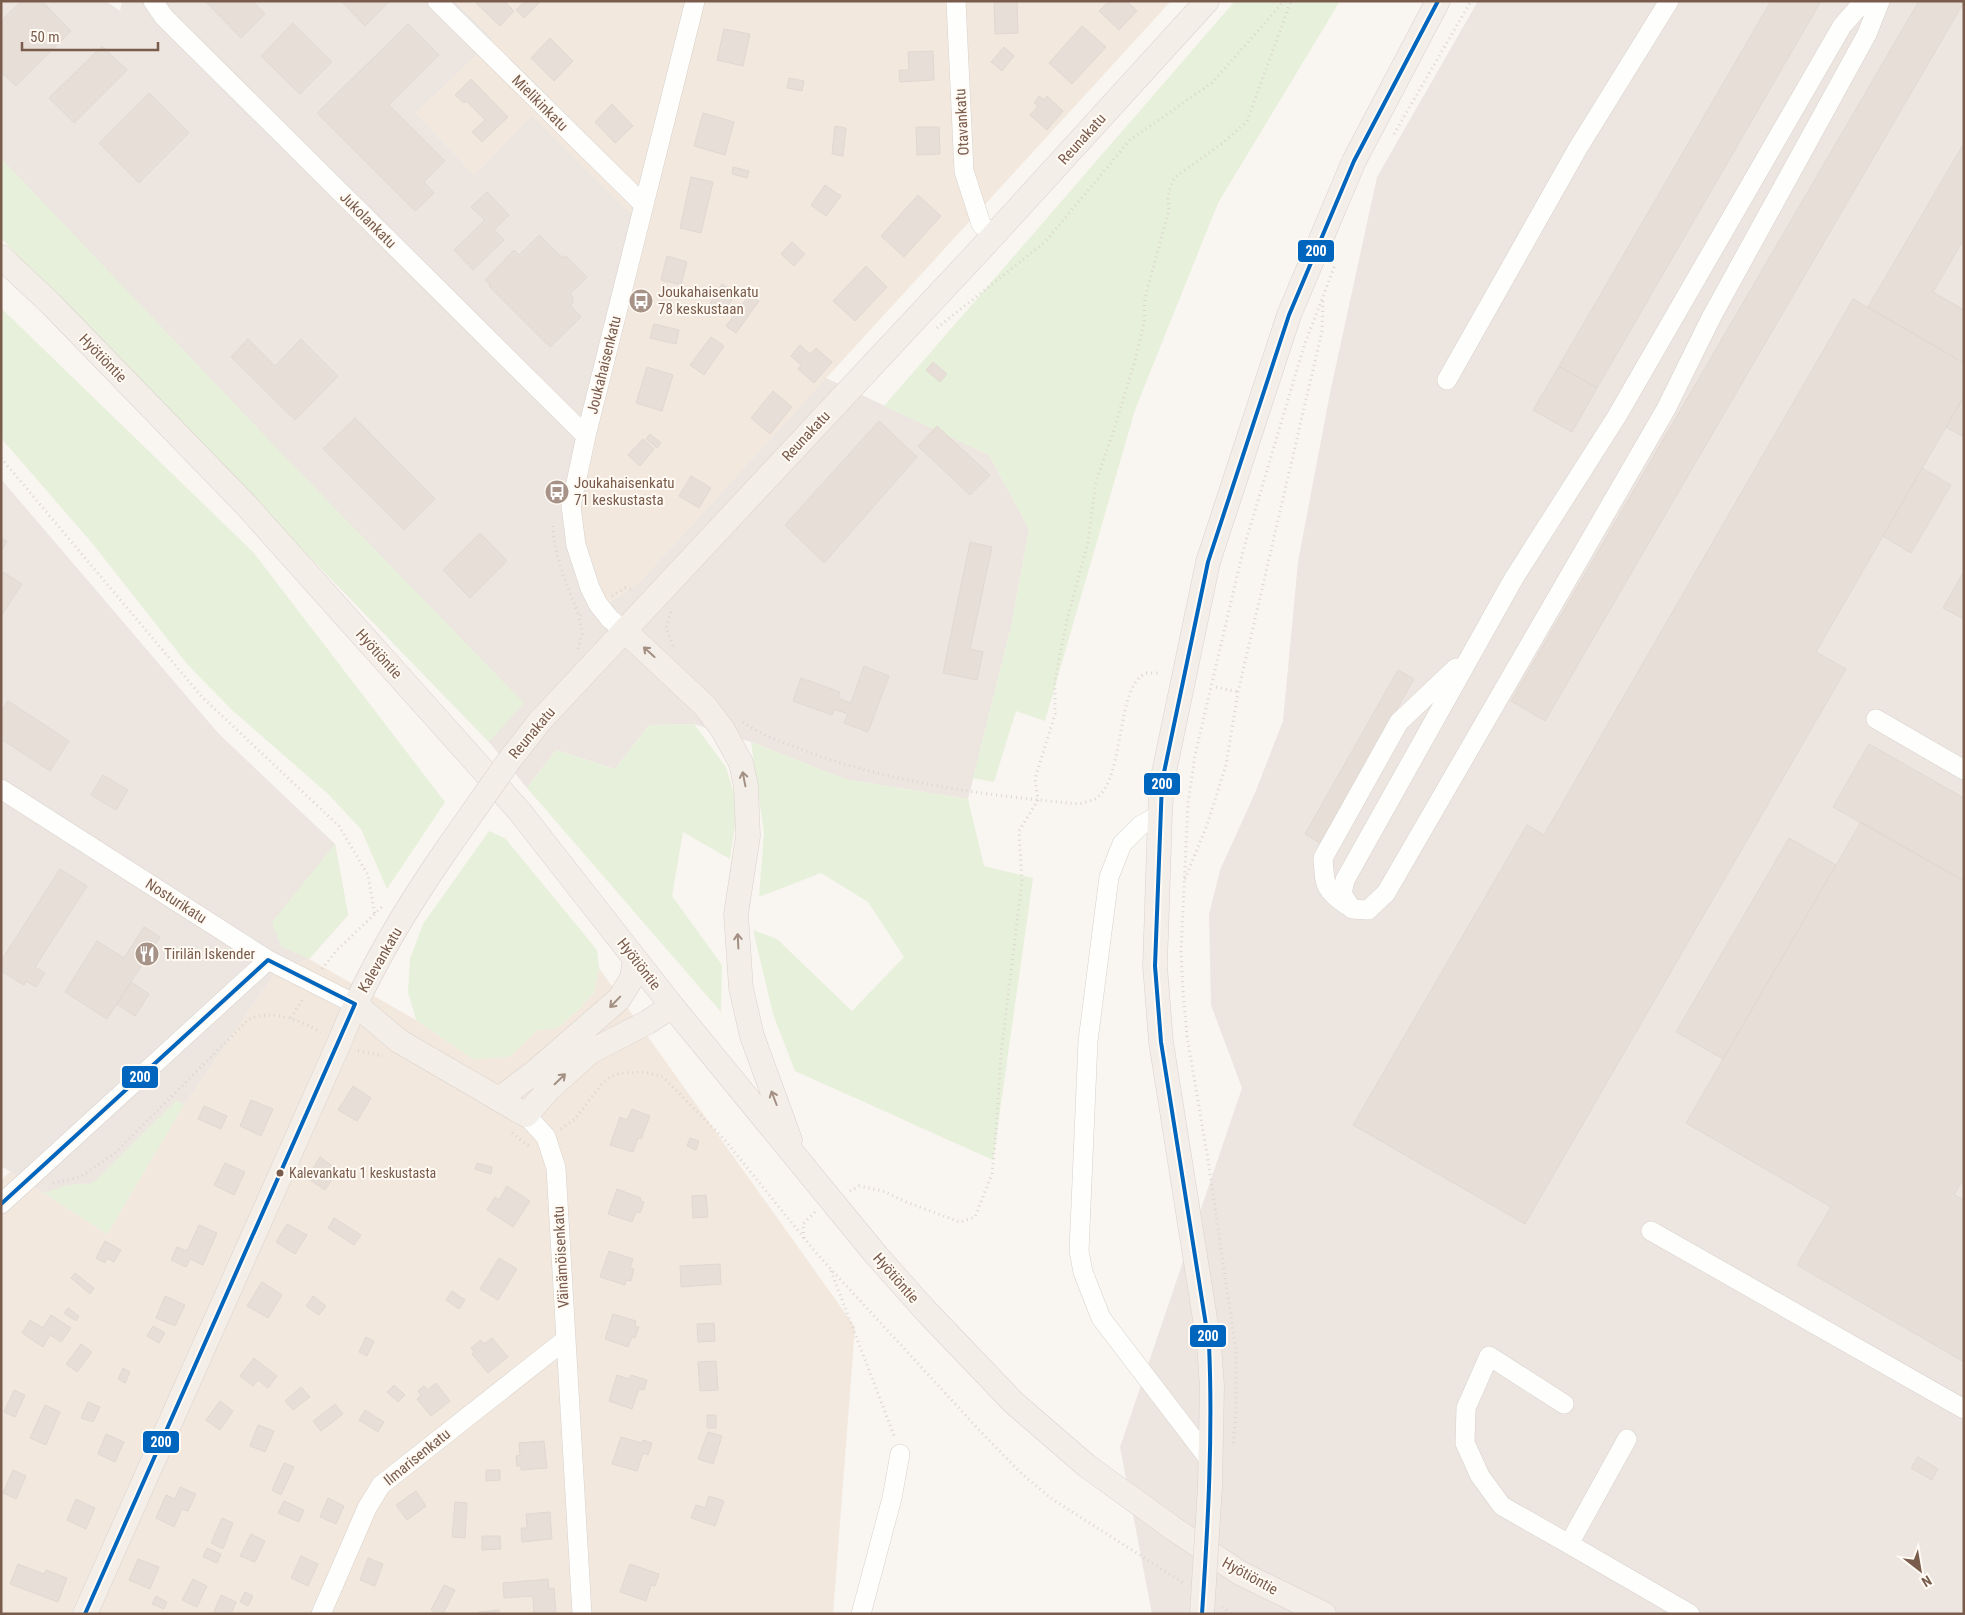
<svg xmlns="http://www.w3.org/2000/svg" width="1965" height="1615" viewBox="0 0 1965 1615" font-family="'Roboto Condensed',sans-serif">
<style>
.residential{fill:#f2e8de}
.industrial{fill:#ede5e0}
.green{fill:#e7f0db}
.building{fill:#e6ded7;stroke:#e2d8d2}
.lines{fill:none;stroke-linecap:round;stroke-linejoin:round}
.minor-casing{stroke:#d7d1cb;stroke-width:20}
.major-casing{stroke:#dad1cc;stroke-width:25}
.path{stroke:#dcd5d0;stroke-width:3;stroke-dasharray:1 4;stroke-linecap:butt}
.minor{stroke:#fefefd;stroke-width:19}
.major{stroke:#f3eee8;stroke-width:24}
.major-bridge-casing{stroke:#dad1cc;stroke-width:25;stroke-linecap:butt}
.major-bridge{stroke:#f3eee8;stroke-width:24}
.bus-1-casing{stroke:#fffaf3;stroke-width:8}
.bus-1{stroke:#0065bd;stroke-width:4}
.oneway{stroke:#a48f83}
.bus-dot{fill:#7a5c4d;stroke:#fffaf3;stroke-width:2}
.labels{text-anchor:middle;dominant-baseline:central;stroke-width:4;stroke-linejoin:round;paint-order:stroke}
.bus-label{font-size:14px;fill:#7a5c4d;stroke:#fffaf3;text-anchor:start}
.street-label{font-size:15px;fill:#7a5c4d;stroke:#fffaf3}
.poi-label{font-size:15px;fill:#7a5c4d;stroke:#fffaf3;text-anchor:start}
.line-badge{stroke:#fffaf3;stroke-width:2}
.badge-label{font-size:14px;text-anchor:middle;font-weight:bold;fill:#fff}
</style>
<rect width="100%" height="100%" fill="#f9f5f0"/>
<path class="residential" d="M455,1H1171L638,584L605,604L585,540L581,504L596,433L532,115L474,175L416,113L493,39Z
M309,959L416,1020L473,1059L509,1057L537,1030L558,1028L580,1008L594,992L599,968L855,1327L833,1614H1V1180L10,1172L107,1234L184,1105L277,970Z"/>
<path class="industrial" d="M1,1H106L120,11L122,1H455L493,39L416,113L474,175L532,115L646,229L596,433L581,504L585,540L606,604L638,584L826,378L989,455L1029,529L1011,627L968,799L845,779L751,742L694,724L649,725L615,769L556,750L527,788L489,742L1,238Z
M1478,1H1964V1614H1152L1120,1447L1242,1088L1211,1005L1209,914L1220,870L1255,793L1283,721L1298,562L1330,393L1377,177Z
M1,479L218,733L335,844L348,915L309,959L277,970L184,1105L107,1234L1,1166Z"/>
<path class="green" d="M1235,1H1340L1218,203L1135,410L1045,721L1016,711L994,782L973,778L1011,627L1029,529L989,455L884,406Z
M1,158L288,460L524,703L489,742L1,238Z
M1,308L253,552L445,802L387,889L361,829L327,793L232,710L188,665L92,543L1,438Z
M694,724L726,767L738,806L730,859L683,832L672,896L722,965L721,1012L527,788L556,750L615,769L649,725Z
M751,742L845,779L968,799L984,866L1033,878L993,1160L795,1071L773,1014L753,930L777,939L852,1011L904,957L868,902L821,873L759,897L764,833Z
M489,831L505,838L597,950L599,968L594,992L580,1008L558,1028L537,1030L509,1057L473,1059L416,1020L408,992L410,959L423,924Z
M335,844L348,915L309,959L281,946L272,922Z
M177,1100L184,1105L107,1234L44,1193L67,1185L93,1183Z"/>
<path class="building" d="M21,1H42L71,31L16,86L1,72V21Z
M205,1H253L265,14L241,38Z
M341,1H390L365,26Z
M478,1H504L514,11L500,26L476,3Z
M525,1H541L524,18L516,10Z
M994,1H1017L1018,33L995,34Z
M1109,1H1127L1137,11L1119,30L1099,11Z
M1771,1H1821L1597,388L1559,366Z
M1919,1L1964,2L1545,721L1511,701Z
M293,23L332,62L300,94L261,56Z
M408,24L439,55L389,105L445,161L424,182L434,193L415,211L317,113Z
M1082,26L1106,47L1072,84L1049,63Z
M724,29L750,34L743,66L717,60Z
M550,38L573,61L554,81L531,58Z
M102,46L127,70L74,123L49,98Z
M1004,47L1014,56L1002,71L991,62Z
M933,51L934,80L900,82L899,70H909L908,52Z
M789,78L804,81L802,91L787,88Z
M471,79L508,117L482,142L472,132L485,120L466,101L464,103L455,95Z
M149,93L189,133L139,183L99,143Z
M1039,96L1044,100L1047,96L1063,111L1047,130L1030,115L1038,106L1034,103Z
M612,104L633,126L615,143L595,122Z
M703,113L734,122L725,155L694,146Z
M835,126L846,128L843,156L832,154Z
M916,127H939L940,154L917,155Z
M1964,143V239L1933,292L1964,310V363L1868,307Z
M733,167L749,171L747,178L732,174Z
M691,177L713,182L701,233L680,228Z
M825,185L841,196L826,216L811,205Z
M487,192L509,215L494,230L504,240L473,270L454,250L485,220L471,207Z
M918,195L941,216L904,257L881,236Z
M539,235L563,258L566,256L587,277L570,294L573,297V303L570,305L581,317L550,347L489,286L490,284L485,280L514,250L519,255Z
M792,242L805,254L794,266L781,254Z
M667,256L687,262L681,285L661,280Z
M866,266L887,287L855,321L833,301Z
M722,284L736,293L724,312L710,303Z
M750,294L759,301L736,333L726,326Z
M1853,299L1964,363V396L1816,652L1846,669L1525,1224L1353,1125L1527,825L1544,835Z
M654,324L679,330L676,344L650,338Z
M711,337L724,346L704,375L690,365Z
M248,339L275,366L301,339L338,376L295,420L231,357Z
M800,345L810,354L816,348L832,362L814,383L798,369L801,365L791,356Z
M933,362L947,374L940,382L926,370Z
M1559,366L1597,388L1572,432L1533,410Z
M647,367L673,375L662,411L636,403Z
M773,391L792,407L770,434L751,418Z
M1964,396V437L1946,427Z
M355,418L435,499L404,530L323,449Z
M879,421L917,457L824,563L785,525Z
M937,426L990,475L970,495L918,446Z
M650,434L661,443L657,448L646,439Z
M643,439L654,449L640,466L628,455Z
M1922,468L1951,485L1911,553L1883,536Z
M691,476L711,488L699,508L679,496Z
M480,533L507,561L470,598L443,570Z
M1,538L7,541L1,551Z
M970,542L992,547L970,649L983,652L977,680L943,673Z
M1,571L22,584L1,616Z
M1964,571V619L1943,608Z
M864,666L889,676L868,732L844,723L848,714L834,709L832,715L793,701L801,678L840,692L838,698L851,703Z
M1398,670L1414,679L1320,843L1305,834Z
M8,701L69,741L50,771L1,739V711Z
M1869,744L1964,798V881L1833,807Z
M103,775L128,790L116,810L91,795Z
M1861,822L1964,881V1178L1954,1195L1964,1200V1362L1797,1265L1831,1207L1686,1123Z
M1789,838L1836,865L1723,1059L1676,1032Z
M60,869L87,886L35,967L45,973L36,987L26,981L24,985L1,971V961Z
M144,927L160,937L107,1019L65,992L97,941L124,958Z
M131,982L149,994L135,1016L117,1004Z
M353,1086L371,1098L357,1121L338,1110Z
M251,1100L273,1109L261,1136L240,1126Z
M204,1106L227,1116L221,1129L198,1119Z
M632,1109L650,1116L641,1139L638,1138L633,1152L610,1145L620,1117L627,1120Z
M690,1138L699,1141L696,1150L687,1146Z
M320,1157L338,1170L325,1190L307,1178Z
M225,1163L245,1172L234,1195L214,1185Z
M477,1163L492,1167L491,1174L475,1169Z
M507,1186L530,1201L513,1227L487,1210L495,1197L499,1200Z
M617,1189L641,1198L640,1201L644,1202L640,1213L636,1212L632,1222L608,1214Z
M706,1195L708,1217L693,1218L692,1196Z
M334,1218L361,1235L354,1245L328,1228Z
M287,1224L307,1235L295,1254L276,1242Z
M199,1225L217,1233L203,1265L190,1259L186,1267L171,1260L177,1247L187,1251Z
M105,1241L121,1250L114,1262L107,1258L105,1263L96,1258Z
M609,1251L633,1259L630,1268L634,1269L631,1281L626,1280L625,1285L600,1277Z
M499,1258L517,1269L498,1300L480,1289Z
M720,1264L721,1284L681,1287L680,1266Z
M75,1273L94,1288L90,1294L71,1278Z
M262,1282L282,1295L268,1318L247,1306Z
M452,1291L465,1300L459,1309L446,1300Z
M165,1296L185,1305L175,1326L156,1318Z
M313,1296L326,1306L319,1315L306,1306Z
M68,1308L79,1316L76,1321L64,1313Z
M613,1314L636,1321L635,1326L639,1327L635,1338L632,1337L628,1347L605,1339Z
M51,1315L71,1328L61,1342L50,1335L43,1347L22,1333L30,1320L43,1328Z
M714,1323L715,1341L698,1342L697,1324Z
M153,1326L165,1333L159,1343L147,1336Z
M366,1337L374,1341L367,1356L359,1352Z
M492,1338L508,1357L488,1373L472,1354L474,1352L471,1348L481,1340L484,1344Z
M81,1344L92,1352L77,1372L66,1364Z
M254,1358L277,1376L268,1388L258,1380L253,1386L240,1376Z
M716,1361L718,1390L700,1391L698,1362Z
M123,1368L130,1372L125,1383L118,1379Z
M617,1375L629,1379L631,1375L647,1380L644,1390L639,1389L632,1409L609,1401Z
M436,1383L450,1401L431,1416L417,1399L421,1395L418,1391L424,1386L427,1390Z
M394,1385L405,1395L398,1402L387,1392Z
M301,1387L310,1397L293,1410L285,1401Z
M14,1390L25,1395L15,1417L4,1412Z
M220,1401L233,1411L220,1430L206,1420Z
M88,1402L100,1407L93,1422L81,1418Z
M335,1404L343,1414L321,1431L313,1421Z
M45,1405L60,1412L46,1445L30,1438Z
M365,1410L384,1422L378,1432L359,1420Z
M707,1415H716V1428H707Z
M258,1425L274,1431L265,1452L250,1446Z
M708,1432L722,1436L713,1464L698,1459Z
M106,1434L124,1442L115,1462L98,1454Z
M621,1437L642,1443L643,1440L652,1443L648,1455L643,1453L637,1471L612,1464Z
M544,1441L547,1468L521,1470V1466H517L516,1456L520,1455L519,1443Z
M1918,1457L1938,1469L1932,1480L1911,1468Z
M284,1463L294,1467L281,1495L272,1490Z
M13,1470L26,1476L16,1499L3,1493Z
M486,1470H500V1480L486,1481Z
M180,1487L196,1494L188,1511L182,1509L174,1527L156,1518L166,1495L175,1499Z
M416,1491L426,1506L407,1520L396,1505Z
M709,1496L724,1501L715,1526L691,1518L696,1505L705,1508Z
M328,1498L344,1506L336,1524L320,1517Z
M76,1499L95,1508L86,1529L67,1520Z
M284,1501L304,1510L299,1522L278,1513Z
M455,1502L467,1503L465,1538L452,1537Z
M550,1512L552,1539L522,1542L521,1528H527L526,1514Z
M222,1518L233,1523L223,1549L211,1543Z
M251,1534L265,1541L255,1562L240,1556Z
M482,1536H500L501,1549L482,1550Z
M207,1548L221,1554L217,1563L203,1557Z
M301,1556L318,1564L308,1586L291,1578Z
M368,1558L383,1564L375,1586L360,1580Z
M138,1559L159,1567L150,1589L129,1580Z
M18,1564L44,1574L46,1570L67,1578L58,1602L10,1584Z
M630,1564L659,1574L655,1586L651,1585L646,1601L620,1592Z
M193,1579L207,1586L197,1607L182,1600Z
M548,1579L549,1589L554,1588L556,1614H534L533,1596L504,1598L503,1583Z
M444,1585L455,1590L443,1614H438L431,1610Z
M245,1592L253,1596L248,1606L240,1602Z
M221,1595L236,1602L231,1614H213Z
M156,1596L167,1602L164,1609L152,1604Z
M499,1610V1614H479V1612Z"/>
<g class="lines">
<defs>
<path id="minor" d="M153,1L164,17L586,436
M437,1L644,205
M956,1L964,171L981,224L993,236
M1864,1L1842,26L1617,416L1514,578L1345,880L1342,894L1352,909L1368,910L1386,893L1666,409L1712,316L1867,34L1880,1
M1447,380L1578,148L1669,1
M625,631L610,619L598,604L590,588L576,545L571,506L586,436L695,1
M1876,719L1964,770
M1,789L268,960L355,1004
M1160,815L1141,825L1122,844L1109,877L1088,1041L1079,1251L1083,1272L1101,1318L1212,1463
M1348,906C1324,889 1325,887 1323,858L1399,722L1456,668
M526,1115L546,1137L556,1168L582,1614
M1,1204L268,960
M1651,1231L1964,1409
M1564,1404L1489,1356L1466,1408L1465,1443L1480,1476L1502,1506L1569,1544
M1627,1439L1569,1544L1690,1614
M321,1614L367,1508L381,1485L565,1340
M861,1614L892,1498L900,1454"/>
<path id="major" d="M1,257L51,304L246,505L474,760L520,812L672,1006L877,1256L925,1310L1014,1403L1087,1466L1174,1529L1240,1573L1324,1614
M625,631L705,706L723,730L741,763L746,786L748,836L736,914L741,988L752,1036L790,1140
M540,721L993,236L1207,1
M355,1004L399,1041L526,1115L550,1088L590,1052L648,1022L672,1006
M499,1099L536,1071L619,999L632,978L635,959
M1210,1486L1212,1387L1209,1344L1161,1042L1155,966L1160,815L1162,782L1208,562L1289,315L1354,161L1438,1
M85,1614L340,1041C366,975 406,908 447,849"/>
</defs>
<use href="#minor" class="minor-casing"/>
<use href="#major" class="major-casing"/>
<path class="path" d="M1394,134L1471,1
M937,328L1045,242L1130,140L1213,82L1284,1
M1,458L202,697L339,826L368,875L375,915
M553,526C554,557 568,587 579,616
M612,596L625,588L634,590
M671,612L666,628L673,646
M578,649L582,634L579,616L583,613
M1216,687L1238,692
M743,722C759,734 780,741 798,748C884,782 989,796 1080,804C1085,802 1091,801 1095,799C1126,780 1115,683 1147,673C1151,673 1156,673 1159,673
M1185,879L1207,825L1226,765L1238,692L1322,331L1323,298
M322,969L336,951L384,905
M291,1018L304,997
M358,1051L383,1056
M561,1129L575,1119L601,1085L610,1077L621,1073L645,1072L663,1077L724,1139L817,1254L982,1433L1022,1474L1052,1499L1185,1584
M512,1133L530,1147
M53,1183L80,1177L114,1154L249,1019C276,1009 297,1020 321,1032
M850,1191L859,1186L883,1191L906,1202L960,1222L975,1217L992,1174L996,1134L1001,1054L1022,881L1019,831L1038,800L1035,779L1055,714V679L1067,620L1088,542L1096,481L1113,433L1136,357L1144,322L1145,298L1169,210L1168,199L1170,187L1175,177L1223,143L1247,121L1291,1
M804,1238L803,1224L815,1212
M831,1271L895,1438
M1233,1443L1236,1413V1351L1208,1160L1187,1036L1183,992L1181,951L1188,803L1195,755L1243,551L1304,346L1335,265
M1222,1607L1232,1614"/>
<use href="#minor" class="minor"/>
<use href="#major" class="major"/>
<defs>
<path id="major-bridge" d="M447,849L508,762L540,721
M1202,1614L1210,1486"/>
</defs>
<use href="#major-bridge" class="major-bridge-casing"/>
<use href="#major-bridge" class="major-bridge"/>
<defs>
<path id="bus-1" d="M1,1204L268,960L355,1004L85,1614
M1202,1614C1208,1524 1213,1434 1209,1344L1161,1042L1155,966L1162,782L1208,562L1289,315L1354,161L1438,1"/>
</defs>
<use href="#bus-1" class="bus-1-casing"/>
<use href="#bus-1" class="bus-1"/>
</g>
<defs><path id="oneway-shaft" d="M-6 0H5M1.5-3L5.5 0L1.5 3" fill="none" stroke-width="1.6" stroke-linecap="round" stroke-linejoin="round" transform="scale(1.25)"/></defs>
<g class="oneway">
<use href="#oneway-shaft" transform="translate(649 652) rotate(-138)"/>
<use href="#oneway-shaft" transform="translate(744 779) rotate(-101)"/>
<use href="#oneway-shaft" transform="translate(738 941) rotate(-93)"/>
<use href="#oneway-shaft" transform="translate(615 1002) rotate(134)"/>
<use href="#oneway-shaft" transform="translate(560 1079) rotate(-44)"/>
<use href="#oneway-shaft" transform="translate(774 1098) rotate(-111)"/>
</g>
<defs>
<symbol id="bus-disc" viewBox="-11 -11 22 22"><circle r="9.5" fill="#a69286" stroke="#fffaf3"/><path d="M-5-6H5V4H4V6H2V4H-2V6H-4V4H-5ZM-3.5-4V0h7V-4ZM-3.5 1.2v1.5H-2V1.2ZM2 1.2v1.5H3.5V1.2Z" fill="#fff"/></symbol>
<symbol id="restaurant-disc" viewBox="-11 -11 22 22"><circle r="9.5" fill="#a69286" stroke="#fffaf3"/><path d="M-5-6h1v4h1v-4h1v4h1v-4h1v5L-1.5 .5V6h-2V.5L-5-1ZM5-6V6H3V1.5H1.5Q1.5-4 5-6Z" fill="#fff"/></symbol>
</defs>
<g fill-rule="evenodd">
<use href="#bus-disc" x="627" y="287" width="28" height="28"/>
<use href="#bus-disc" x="543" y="478" width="28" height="28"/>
<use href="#restaurant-disc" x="133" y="940" width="28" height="28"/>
</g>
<circle class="bus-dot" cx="280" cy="1173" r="4.5"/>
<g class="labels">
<g class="bus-label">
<text x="289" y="1173">Kalevankatu 1 keskustasta</text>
</g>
<g class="street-label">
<text transform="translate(540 103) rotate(45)">Mielikinkatu</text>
<text transform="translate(962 122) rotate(-93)">Otavankatu</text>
<text transform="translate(1082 139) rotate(-48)">Reunakatu</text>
<text transform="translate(368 220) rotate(45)">Jukolankatu</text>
<text transform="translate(103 358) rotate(46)">Hyötiöntie</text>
<text transform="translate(604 365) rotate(-76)">Joukahaisenkatu</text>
<text transform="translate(806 436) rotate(-47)">Reunakatu</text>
<text transform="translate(379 654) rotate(48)">Hyötiöntie</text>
<text transform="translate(532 733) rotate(-50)">Reunakatu</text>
<text transform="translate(176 901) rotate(33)">Nosturikatu</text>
<text transform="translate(380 960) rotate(-60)">Kalevankatu</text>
<text transform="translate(639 964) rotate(52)">Hyötiöntie</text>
<text transform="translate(561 1257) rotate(-93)">Väinämöisenkatu</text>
<text transform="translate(896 1278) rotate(49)">Hyötiöntie</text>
<text transform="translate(417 1457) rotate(-39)">Ilmarisenkatu</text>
<text transform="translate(1250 1576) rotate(29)">Hyötiöntie</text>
</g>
<g class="poi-label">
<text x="658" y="292">Joukahaisenkatu<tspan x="658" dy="17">78 keskustaan</tspan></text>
<text x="574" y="483">Joukahaisenkatu<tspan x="574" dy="17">71 keskustasta</tspan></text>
<text x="164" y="954">Tirilän Iskender</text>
</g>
</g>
<g class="line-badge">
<rect x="1297" y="239" width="38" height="24" rx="5" fill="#0065bd"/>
<rect x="1143" y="772" width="38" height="24" rx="5" fill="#0065bd"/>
<rect x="121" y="1065" width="38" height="24" rx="5" fill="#0065bd"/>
<rect x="1189" y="1324" width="38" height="24" rx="5" fill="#0065bd"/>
<rect x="142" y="1430" width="38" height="24" rx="5" fill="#0065bd"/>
</g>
<g class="badge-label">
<text x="1316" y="256">200</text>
<text x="1162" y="789">200</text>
<text x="140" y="1082">200</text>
<text x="1208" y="1341">200</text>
<text x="161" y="1447">200</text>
</g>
<rect width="1965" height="1615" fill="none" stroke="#7a5c4d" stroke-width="5"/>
<g transform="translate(1920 1570) rotate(149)" stroke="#fffaf3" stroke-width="4" paint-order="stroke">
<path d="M0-4L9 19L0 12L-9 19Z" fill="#7a5c4d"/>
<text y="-8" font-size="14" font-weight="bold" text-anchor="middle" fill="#7a5c4d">N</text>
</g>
<path d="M22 42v8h136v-8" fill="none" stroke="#7a5c4d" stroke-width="2.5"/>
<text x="30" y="42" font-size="15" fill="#7a5c4d" stroke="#fffaf3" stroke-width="4" paint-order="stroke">50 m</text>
</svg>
